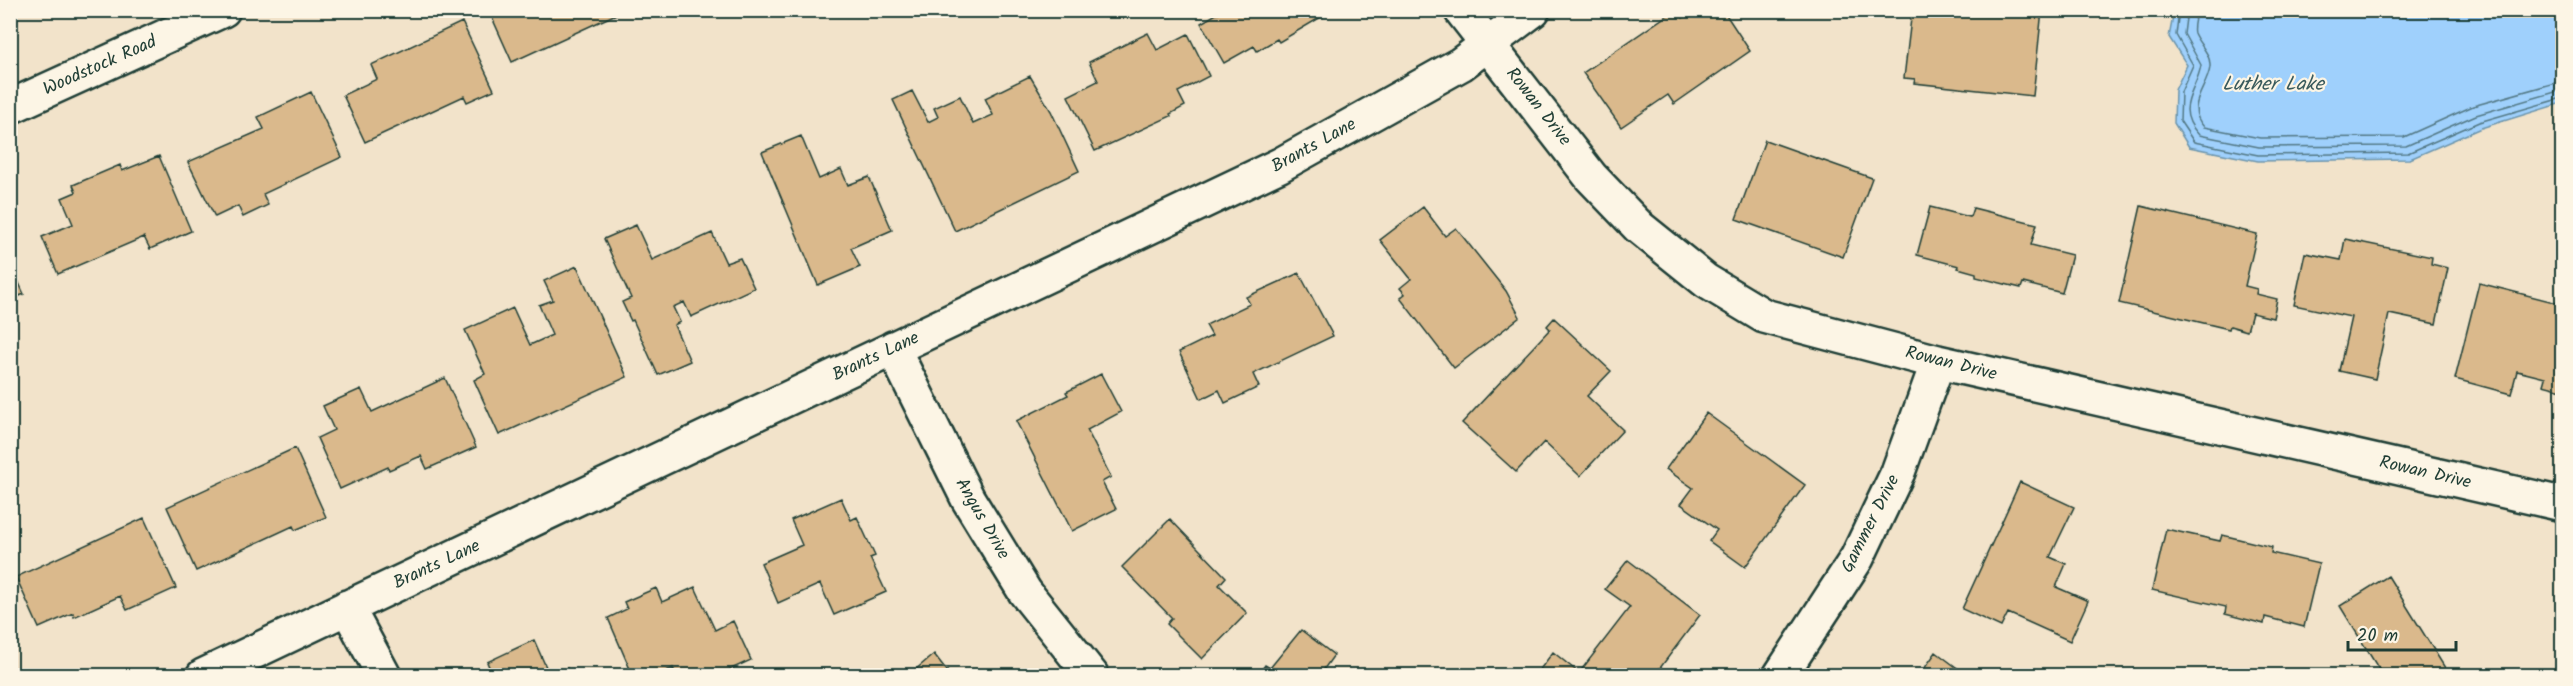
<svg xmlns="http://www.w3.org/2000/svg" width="2573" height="686" viewBox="0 0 2573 686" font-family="Kalam,sans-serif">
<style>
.water{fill:#9fd0fc;stroke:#6c95ac;stroke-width:1.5}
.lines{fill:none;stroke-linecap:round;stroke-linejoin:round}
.shore{stroke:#527884;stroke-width:1.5}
.building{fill:#dab98c;stroke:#1f3d34;stroke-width:1.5}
.minor-casing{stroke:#1f3d34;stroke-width:38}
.minor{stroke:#fcf5e5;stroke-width:33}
.labels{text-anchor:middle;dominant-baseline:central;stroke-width:4.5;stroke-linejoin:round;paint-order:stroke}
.street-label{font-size:18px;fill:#1f3d34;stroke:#fcf5e5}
.water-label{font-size:20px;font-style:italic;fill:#395a5c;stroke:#fcf5e5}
</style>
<rect width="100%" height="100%" fill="#f2e3ca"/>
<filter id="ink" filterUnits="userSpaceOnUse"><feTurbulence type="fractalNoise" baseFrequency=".0167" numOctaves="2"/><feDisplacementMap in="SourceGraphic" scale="12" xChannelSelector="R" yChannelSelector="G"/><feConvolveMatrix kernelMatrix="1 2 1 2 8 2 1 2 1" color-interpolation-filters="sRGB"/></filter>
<g filter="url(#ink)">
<path class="water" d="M2174,11H2562V103L2481,128L2410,159L2258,161L2189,147L2174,123L2175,90L2187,65L2169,37Z"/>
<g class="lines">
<path class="shore" d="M2179,10L2176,35L2193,65L2181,92L2180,121L2194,142L2258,155L2408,153L2479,122L2562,98
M2187,10L2184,34L2201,65C2197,91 2173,108 2199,135L2259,147L2406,146L2476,115L2562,90
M2196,10C2196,17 2192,27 2194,33C2199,45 2211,53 2210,67C2208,88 2184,105 2204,127L2260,138L2404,137L2473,106L2562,81"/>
</g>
<path class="building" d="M495,10H625L512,62L490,13Z
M1223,10H1333L1279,42L1277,39L1257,51L1254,46L1224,63L1201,23Z
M1675,10H1678L1683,18L1695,10H1723L1750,51L1674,104L1668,95L1621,127L1583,73Z
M1912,10H2042L2033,96L1914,83L1915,79L1904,78Z
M462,22L494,90L467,102L464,96L365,142L343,95L377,79L371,65Z
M1148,33L1157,50L1188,34L1209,76L1178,92L1185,106L1170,114L1171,116L1095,151L1068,96L1098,81L1089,62Z
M1030,76L1051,111L1079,171L955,231L893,100L912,91L928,122L938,117L934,108L960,96L973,124L993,115L985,98Z
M311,92L342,157L263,194L268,205L243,217L238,206L215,217L188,162L264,129L258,117Z
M801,136L819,179L841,169L848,185L869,177L892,230L851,248L860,267L818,285L762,152Z
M1765,140L1872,178L1843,257L1736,219Z
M159,156L191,231L150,249L144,237L58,274L42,237L73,224L62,198L76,192L73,185L120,165L122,171Z
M2141,206L2257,234L2245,286L2257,289L2256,294L2277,299L2273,318L2252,313L2247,331L2230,326L2229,329L2119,303Z
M1423,207L1445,236L1456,228L1506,291L1520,317L1454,368L1400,298L1405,294L1400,288L1411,279L1380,240Z
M1930,207L1970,217L1973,208L2037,224L2031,245L2072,255L2062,293L2023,283L2021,288L1976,277V273L1958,268L1959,266L1917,255Z
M636,225L652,260L712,233L726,263L740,258L754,288L691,317L684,302L673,307L680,322L674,325L690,361L658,375L633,320L631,321L622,302L631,298L604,239Z
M2345,239L2432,257L2431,264L2448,268L2436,324L2389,314L2375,379L2339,371L2351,317L2294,305L2305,253L2341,260Z
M10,263L24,294L10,300Z
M577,266L627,377L499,435L474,380L485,374L465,330L513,308L530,345L552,335L539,305L553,300L544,281Z
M1299,273L1333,336L1253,374L1259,387L1225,403L1219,390L1201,399L1179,352L1212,336L1206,325L1250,304L1246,297Z
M2479,283L2562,304V390L2543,385L2545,378L2517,371L2511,394L2455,379Z
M1554,318L1611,371L1587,396L1623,430L1580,476L1544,442L1516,472L1462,423L1550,329L1547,326Z
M1101,374L1121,412L1087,430L1111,477L1102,482L1116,509L1072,531L1016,421L1068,395L1066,392Z
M445,378L476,447L427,469L421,456L389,470L388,467L340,489L317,438L334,430L323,406L361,389L372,412Z
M1706,413L1805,485L1745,567L1709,541L1717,530L1681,504L1693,488L1666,469Z
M295,448L326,517L295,530L293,526L196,571L167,507Z
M2020,482L2074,507L2050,557L2066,564L2056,587L2088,601L2070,641L2008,613L2001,627L1962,609Z
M841,498L851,520L857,517L875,556L870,558L886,592L834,615L820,584L778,603L761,563L802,545L791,520Z
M144,518L176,588L127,610L120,596L74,617L73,613L39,628L16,577Z
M1170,519L1226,577L1219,585L1247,613L1202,659L1167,624L1172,618L1122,567Z
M2166,529L2220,541L2222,535L2272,547L2271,553L2319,564L2304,627L2265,617L2264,624L2225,614L2226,607L2152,590Z
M1628,560L1700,615L1654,676H1535L1553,652L1579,673L1630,607L1605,589Z
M2388,576L2450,676H2383L2340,606Z
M695,587L715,630L733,621L751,660L716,676H677L673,668L655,676H633L608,618L627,609L624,602L656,588L662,602Z
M1301,630L1334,655L1319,676H1257L1265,665L1270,668Z
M534,640L550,676H493L487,662Z
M1936,652L1968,676H1919Z
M934,654L951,676H908Z
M567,668L570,676H551Z"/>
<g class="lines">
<defs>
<path id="minor" d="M1461,10L1591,177L1639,227L1706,281L1764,316L1938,362L2562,504
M10,107L223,10
M893,348L968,499L1025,592L1092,676
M347,607L384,676
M203,676L1280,165L1461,64L1533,10
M1780,676L1857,558L1898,472L1938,362"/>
</defs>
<use href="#minor" class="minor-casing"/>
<use href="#minor" class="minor"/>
</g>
</g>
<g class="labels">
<g class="street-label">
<text transform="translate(100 66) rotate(-24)">Woodstock Road</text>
<text transform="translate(1538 107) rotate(52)">Rowan Drive</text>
<text transform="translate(1314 146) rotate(-29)">Brants Lane</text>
<text transform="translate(876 357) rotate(-25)">Brants Lane</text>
<text transform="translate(1951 364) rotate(14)">Rowan Drive</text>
<text transform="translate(2425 473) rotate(13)">Rowan Drive</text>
<text transform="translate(982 519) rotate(60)">Angus Drive</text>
<text transform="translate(1871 524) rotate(-63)">Gammer Drive</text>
<text transform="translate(437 565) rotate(-25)">Brants Lane</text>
</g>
<g class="water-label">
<text x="2273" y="85">Luther Lake</text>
</g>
</g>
<rect width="2573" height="686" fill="none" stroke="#fcf5e5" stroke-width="36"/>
<rect x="18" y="18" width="2537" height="650" fill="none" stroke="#1f3d34" stroke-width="2" filter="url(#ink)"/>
<path d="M2348 641v9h108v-9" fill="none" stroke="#1f3d34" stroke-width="3"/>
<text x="2357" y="641" font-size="18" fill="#1f3d34" stroke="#fcf5e5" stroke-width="4.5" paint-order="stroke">20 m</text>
</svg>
